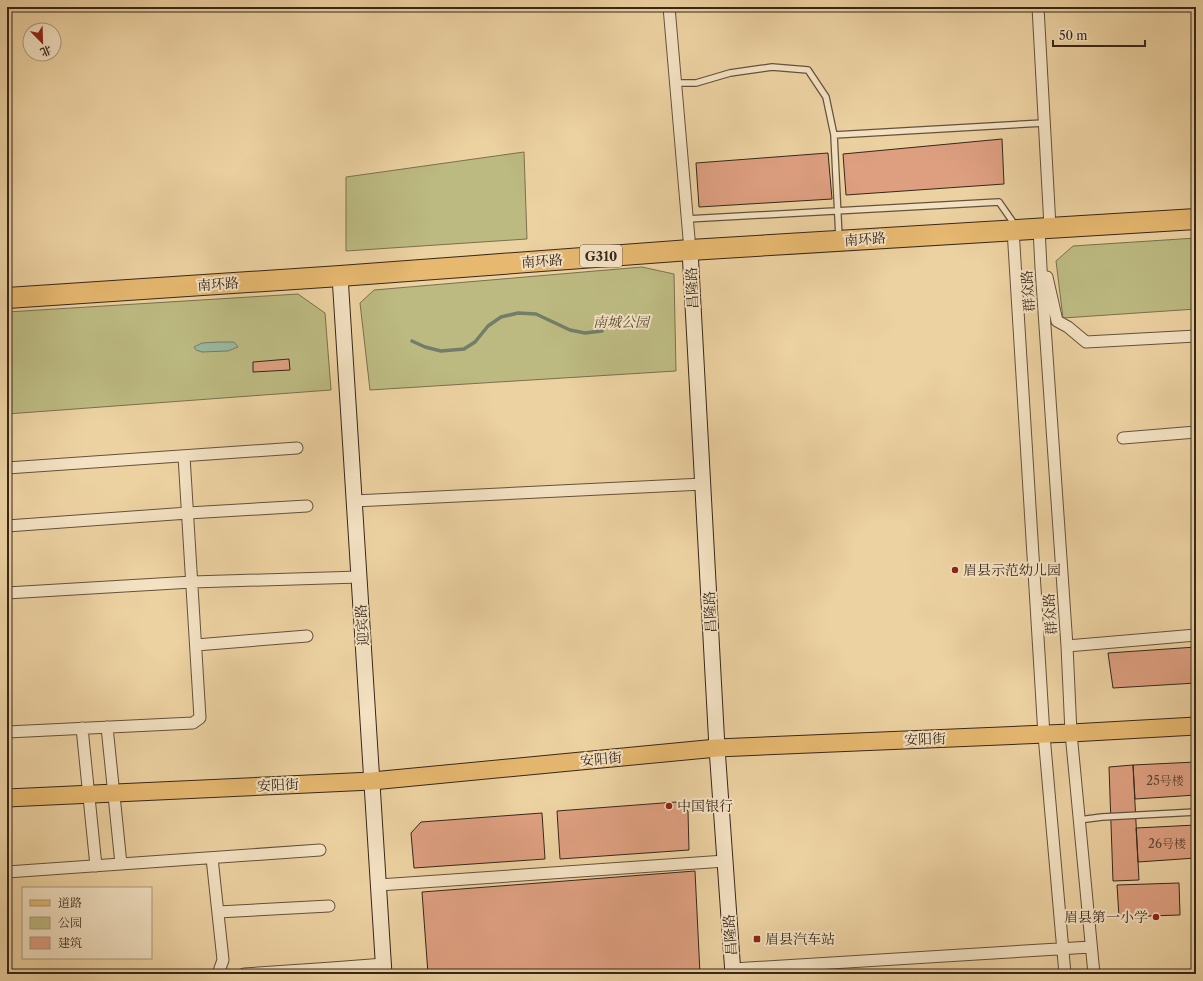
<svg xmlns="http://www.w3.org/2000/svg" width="1203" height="981" viewBox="0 0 1203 981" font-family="'Libre Caslon Text','Noto Serif SC',serif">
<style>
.green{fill:#bcba81;stroke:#7a704e}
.water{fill:#9ab8a0;stroke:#727e6a}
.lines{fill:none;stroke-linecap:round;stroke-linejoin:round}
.stream{stroke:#727e6a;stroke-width:3.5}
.building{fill:#dd9f80;stroke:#37271a}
.lane-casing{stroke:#64523c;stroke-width:8}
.street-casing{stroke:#64523c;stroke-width:13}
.secondary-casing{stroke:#37271a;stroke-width:17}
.primary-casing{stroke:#37271a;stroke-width:19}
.highway-casing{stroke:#37271a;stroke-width:22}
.lane{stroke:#f3e1c2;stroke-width:5.5}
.street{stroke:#f3e1c2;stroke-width:11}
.secondary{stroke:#f3e1c2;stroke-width:15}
.primary{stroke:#e6b870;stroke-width:17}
.highway{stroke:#e6b870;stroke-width:20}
.poi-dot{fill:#8f2418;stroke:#f3e1c2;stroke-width:1.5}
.labels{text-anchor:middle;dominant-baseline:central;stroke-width:4;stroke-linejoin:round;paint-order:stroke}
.number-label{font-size:12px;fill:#604534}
.shield{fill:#f3e1c2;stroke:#6f5f4c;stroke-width:1}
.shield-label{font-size:13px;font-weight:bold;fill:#37271a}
.street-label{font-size:14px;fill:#37271a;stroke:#f3e1c2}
.park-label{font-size:14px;font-style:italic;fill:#584c34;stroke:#f3e1c2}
.poi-label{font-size:14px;fill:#37271a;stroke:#f3e1c2;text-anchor:start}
</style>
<rect width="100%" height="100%" fill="#ecd1a1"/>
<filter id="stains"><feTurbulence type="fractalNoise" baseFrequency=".005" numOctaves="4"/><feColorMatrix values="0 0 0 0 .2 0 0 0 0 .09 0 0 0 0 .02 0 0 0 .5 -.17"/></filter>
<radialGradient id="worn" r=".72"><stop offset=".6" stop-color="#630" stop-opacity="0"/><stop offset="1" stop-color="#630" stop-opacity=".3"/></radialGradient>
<path class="green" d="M524,152L527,239L346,251V177Z
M1196,238V309L1063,318L1056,261L1073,246Z
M642,267L674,274L676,371L370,390L360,303L374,290Z
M298,294L325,313L331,390L7,414V312Z"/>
<path class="water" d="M218,342H234L238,347L228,351L202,352L196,350L194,347L202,343Z"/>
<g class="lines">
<path class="stream" d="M412,341L425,347L441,351L464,349L475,342L488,326L501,317L518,313L536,314L570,330L585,333L602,331"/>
</g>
<path class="building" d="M1002,139L1004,184L846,195L843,154Z
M828,153L832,199L699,207L696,163Z
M289,359L290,370L253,372V362Z
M1196,647V683L1113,688L1108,653Z
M1196,762V795L1135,799L1133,765Z
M1133,765L1139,880L1113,881L1109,767Z
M676,802L688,811L689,850L560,859L557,811Z
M542,813L545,859L414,868L411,833L421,822Z
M1196,825V858L1138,862L1136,828Z
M695,871L700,974H428L422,892Z
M1179,883L1180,915L1119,917L1117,885Z
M1193,908H1196V944Z"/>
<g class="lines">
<defs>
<path id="lane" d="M676,83H696L730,73L772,67L808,70L826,97L834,135L839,238
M834,135L1044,123
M687,219L999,202L1015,225
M1079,820L1102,817L1196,812"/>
<path id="street" d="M669,7L690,250
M1038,7L1050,227
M1039,228L1041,268L1067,646L1071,733L1094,974
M1013,229L1044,735L1065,974
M1047,277L1057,321L1068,327L1086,342L1196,336
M1123,438L1196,432
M7,468L297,448
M354,501L703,484
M7,526L188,513L307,506
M7,593L192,582L359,577
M196,645L307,636
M1067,646L1196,635
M107,727L121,864
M82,728L96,866
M7,732L193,723L200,718L184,456
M212,858L223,960L218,974
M7,872L320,850
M379,885L725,861
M218,912L329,906
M733,969L1091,947
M244,974L332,968L384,964"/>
<path id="secondary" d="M690,250L717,748L733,974
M340,276L384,974"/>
<path id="primary" d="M7,798L372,781L717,748L1071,733L1196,726"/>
<path id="highway" d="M7,298L340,276L690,250L1196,219"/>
</defs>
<use href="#lane" class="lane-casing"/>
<use href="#street" class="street-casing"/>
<use href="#secondary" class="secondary-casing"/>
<use href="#primary" class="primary-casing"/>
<use href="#highway" class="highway-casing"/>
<use href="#lane" class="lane"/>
<use href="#street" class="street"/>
<use href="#secondary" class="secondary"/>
<use href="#primary" class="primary"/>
<use href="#highway" class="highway"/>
</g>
<g class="poi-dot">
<circle cx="955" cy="570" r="4"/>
<circle cx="669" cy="806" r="4"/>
<circle cx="1156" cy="917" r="4"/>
<rect x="753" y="935" width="8" height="8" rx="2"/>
</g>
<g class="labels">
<g class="number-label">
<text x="1165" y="780">25号楼</text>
<text x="1167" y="843">26号楼</text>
</g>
<rect class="shield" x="580" y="245" width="42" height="22" rx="3"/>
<g class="shield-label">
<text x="601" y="256">G310</text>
</g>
<g class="street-label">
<text transform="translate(865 239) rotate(-4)">南环路</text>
<text transform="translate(542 261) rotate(-4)">南环路</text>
<text transform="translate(218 284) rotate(-4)">南环路</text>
<text transform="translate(692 288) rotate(-93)">昌隆路</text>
<text transform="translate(1028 291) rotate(-94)">群众路</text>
<text transform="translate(710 612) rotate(-93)">昌隆路</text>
<text transform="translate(1050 614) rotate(-94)">群众路</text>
<text transform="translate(362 625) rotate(-94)">迎宾路</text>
<text transform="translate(925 739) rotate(-2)">安阳街</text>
<text transform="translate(601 759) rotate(-5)">安阳街</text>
<text transform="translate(278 785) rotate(-3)">安阳街</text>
<text transform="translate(730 935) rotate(-94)">昌隆路</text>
</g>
<g class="park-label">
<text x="621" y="322">南城公园</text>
</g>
<g class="poi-label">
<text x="963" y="570">眉县示范幼儿园</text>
<text x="677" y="806">中国银行</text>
<text x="1148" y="917" text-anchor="end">眉县第一小学</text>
<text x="765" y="939">眉县汽车站</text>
</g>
</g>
<rect width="1203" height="981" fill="none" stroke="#ecd1a1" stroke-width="24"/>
<rect x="8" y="8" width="1187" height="965" fill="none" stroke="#37271a" stroke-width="2"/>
<rect x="12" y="12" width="1179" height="957" fill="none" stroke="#37271a"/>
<rect x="22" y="887" width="130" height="72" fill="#f3e1c2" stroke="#a8977f"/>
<rect x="30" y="900" width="20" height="6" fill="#e6b870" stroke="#a8977f"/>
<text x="58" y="907" font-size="12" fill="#37271a">道路</text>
<rect x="30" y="917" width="20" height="12" fill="#bcba81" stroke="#a8977f"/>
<text x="58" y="927" font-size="12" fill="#37271a">公园</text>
<rect x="30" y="937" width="20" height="12" fill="#dd9f80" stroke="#a8977f"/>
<text x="58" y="947" font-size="12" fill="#37271a">建筑</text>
<g transform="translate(42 42) rotate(157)"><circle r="19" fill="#f3e1c2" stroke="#a8977f"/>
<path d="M0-3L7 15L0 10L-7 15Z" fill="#8f2418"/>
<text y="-6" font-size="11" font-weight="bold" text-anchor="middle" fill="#37271a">北</text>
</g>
<path d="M1053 40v6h92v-6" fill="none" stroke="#37271a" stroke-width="2"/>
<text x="1059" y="40" font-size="12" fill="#37271a" stroke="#f3e1c2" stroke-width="3" paint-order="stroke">50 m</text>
<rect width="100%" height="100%" filter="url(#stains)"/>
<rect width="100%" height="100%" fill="url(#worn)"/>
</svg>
